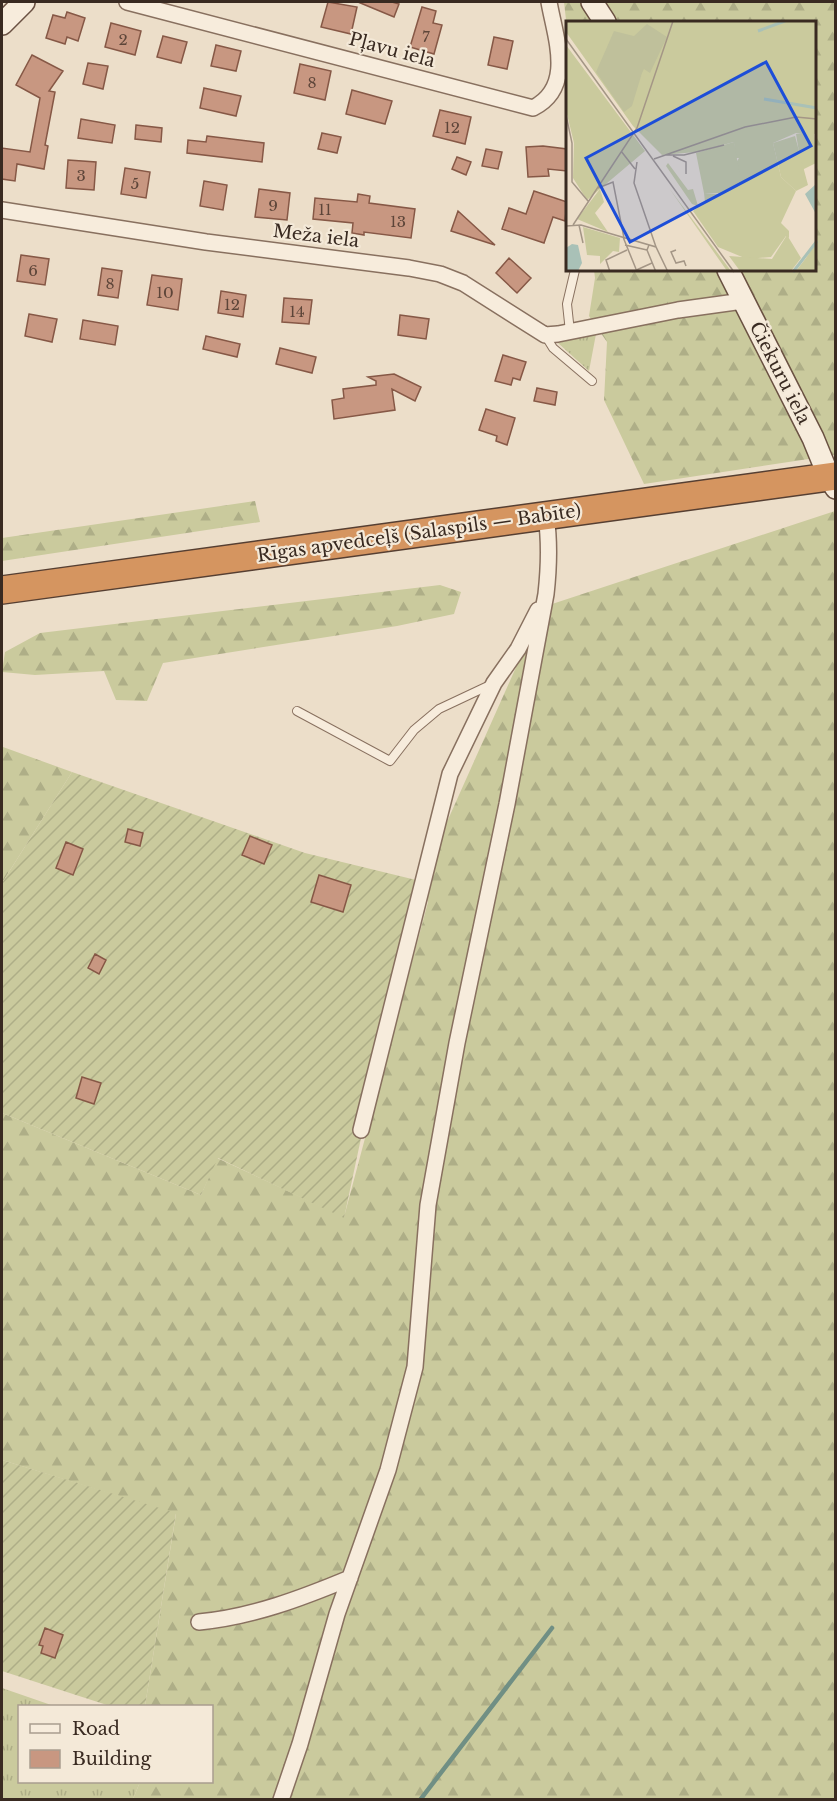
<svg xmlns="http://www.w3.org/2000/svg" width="837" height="1801" viewBox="0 0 837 1801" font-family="'Libre Baskerville',serif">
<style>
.grass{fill:url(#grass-tufts)}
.forest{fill:url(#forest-firs)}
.garden{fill:url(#garden-furrows)}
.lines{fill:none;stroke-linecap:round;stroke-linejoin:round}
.stream{stroke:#708f84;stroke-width:4.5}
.building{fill:#c89781;stroke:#865846;stroke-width:1.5}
.lane-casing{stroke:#88705f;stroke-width:10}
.street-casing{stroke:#88705f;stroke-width:18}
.secondary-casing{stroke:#6a5142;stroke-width:24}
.highway-casing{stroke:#563f32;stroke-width:30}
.lane{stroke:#f7ecdc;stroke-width:8}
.street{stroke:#f7ecdc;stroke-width:15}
.secondary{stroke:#f7ecdc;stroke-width:21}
.highway{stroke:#d59560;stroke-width:27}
.labels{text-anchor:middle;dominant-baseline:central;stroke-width:4.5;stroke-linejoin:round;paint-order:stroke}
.number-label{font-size:15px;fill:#5d4539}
.street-label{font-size:18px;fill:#392a21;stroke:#f4e9d8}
.inset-river{fill:none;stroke:#a9c1b7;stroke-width:3}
.inset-road{fill:none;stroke:#a49686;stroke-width:1.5}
.view{fill:#1d4ed8;fill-opacity:0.15;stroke:#1d4ed8;stroke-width:3}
.inset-edge{fill:none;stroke:#392a21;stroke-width:3}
</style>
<defs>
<pattern id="grass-tufts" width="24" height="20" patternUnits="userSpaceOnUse" patternTransform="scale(1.5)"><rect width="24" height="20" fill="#caca9d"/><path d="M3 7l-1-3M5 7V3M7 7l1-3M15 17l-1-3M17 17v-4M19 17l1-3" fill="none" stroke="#aeae87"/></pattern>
<pattern id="forest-firs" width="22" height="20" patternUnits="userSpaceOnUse" patternTransform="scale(1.5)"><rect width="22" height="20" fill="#caca9d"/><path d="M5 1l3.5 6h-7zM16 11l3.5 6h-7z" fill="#aeae87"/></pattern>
<pattern id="garden-furrows" width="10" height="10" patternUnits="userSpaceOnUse" patternTransform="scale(1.5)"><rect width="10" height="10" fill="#caca9d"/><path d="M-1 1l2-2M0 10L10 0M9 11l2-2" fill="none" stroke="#aeae87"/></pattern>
</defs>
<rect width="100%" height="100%" fill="#ecdec9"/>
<path class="grass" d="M596,334L589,371L558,343Z
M2,1688L54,1706H20V1782H140L133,1799H2Z"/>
<path class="forest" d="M564,2H835V455L644,484L604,400L607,342L589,316L595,278L594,270H814V22H567V29Z
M255,501L260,522L2,561V538Z
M835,511V1799H133L140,1782H212V1706H145L176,1514L2,1460V1113L201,1195L217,1158L344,1217L428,902L421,880L543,607Z
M440,585L461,592L454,614L397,626L163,663L147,701L116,700L104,671L35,675L2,672L5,652L40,633Z
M2,741L3,747L72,772L2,883Z"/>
<path class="garden" d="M72,772L305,853L416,880L344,1218L218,1158L201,1195L2,1113V883Z
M2,1460L176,1513L145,1706H110L2,1671Z"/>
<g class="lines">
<path class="stream" d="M420,1800L552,1628"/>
</g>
<path class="building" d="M328,2L357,7L351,34L321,27Z
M358,2H392L399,4L394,17Z
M422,7L436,11L433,23L442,25L434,54L410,47Z
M67,12L85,18L78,41L67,37L65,44L46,38L53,15L65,18Z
M111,23L141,31L135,55L105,47Z
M163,36L187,42L181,63L157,57Z
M494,37L513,41L507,69L488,65Z
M216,45L241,51L236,71L211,66Z
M32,55L63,71L49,91L55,92L45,145L48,146L44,169L17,164L15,181L2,179V148L30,152L40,98L16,85Z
M88,63L108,66L103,89L83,84Z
M300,64L331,71L325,100L294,93Z
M204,88L241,96L236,116L200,108Z
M352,90L392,101L385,124L346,114Z
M440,110L471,117L465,144L433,136Z
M81,119L115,125L112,143L78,138Z
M136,125L162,128L161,142L135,139Z
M322,133L341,137L337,153L318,149Z
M207,136L264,143L262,162L187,153L188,140L206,142Z
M543,146L567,149V171L548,169L549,176L528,177L526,147Z
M486,149L502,152L498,169L482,166Z
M457,157L471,162L466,175L452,169Z
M68,160L96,162L94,190L66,188Z
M125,168L150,172L146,198L121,194Z
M204,181L227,185L223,210L200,206Z
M259,189L290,193L287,220L255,217Z
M534,191L567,202L565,221L553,217L544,243L502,229L509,208L526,214Z
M358,194L370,196L369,203L415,209L411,238L364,232V235L352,233L353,223L313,219L315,198L357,202Z
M458,211L495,245L451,231Z
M21,255L49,259L45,285L17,281Z
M509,258L531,278L517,293L496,273Z
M102,268L122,271L118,298L98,295Z
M152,275L182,279L178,310L147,305Z
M221,291L246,295L243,317L218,313Z
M284,298L312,300L309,324L282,322Z
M29,314L57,319L52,342L25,336Z
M400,315L429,319L426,339L398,335Z
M83,320L118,326L115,345L80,339Z
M206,336L240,344L237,357L203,349Z
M280,348L316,357L312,373L276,364Z
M503,355L526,362L520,380L513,378L511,385L495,381Z
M394,374L421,387L415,401L392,389L395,410L334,419L332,400L344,398L343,389L376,385V381L368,377Z
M537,388L557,392L555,405L534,401Z
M486,409L515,418L507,445L496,441L497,436L479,430Z
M128,829L143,833L140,846L125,842Z
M250,836L272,845L264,864L242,855Z
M66,842L83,849L73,875L56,868Z
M319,875L351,885L343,912L311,902Z
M95,954L106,960L99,974L88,968Z
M82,1077L101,1083L94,1104L76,1098Z
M45,1628L63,1635L55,1658L41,1653L43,1646L39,1645Z"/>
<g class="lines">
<defs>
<path id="lane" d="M570,332L567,304L575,270
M545,335L553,348L592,381
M297,711L390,761L414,730L439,709L490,685"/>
<path id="street" d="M127,2L533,108C575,87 555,37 549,2
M2,210L206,242L409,268L440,274L463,283L545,335L558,334L678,310L743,301
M361,1130L450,774L494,683L518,649L538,610
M199,1622C252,1617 302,1598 350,1578
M281,1800L300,1744L337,1614L388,1470L415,1367L428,1205L457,1043L507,804L546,594C549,567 550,543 546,516"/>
<path id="secondary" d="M592,2L605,22
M2,24L24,2
M728,270L813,438L829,477L836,488"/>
<path id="highway" d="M2,590L836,476"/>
</defs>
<use href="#lane" class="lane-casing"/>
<use href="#street" class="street-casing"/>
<use href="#secondary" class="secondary-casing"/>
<use href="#highway" class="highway-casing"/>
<use href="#lane" class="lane"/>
<use href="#street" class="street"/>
<use href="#secondary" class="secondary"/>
<use href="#highway" class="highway"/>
</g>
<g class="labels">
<g class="number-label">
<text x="426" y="36">7</text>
<text x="123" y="39">2</text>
<text x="312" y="82">8</text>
<text x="452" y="127">12</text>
<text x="81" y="175">3</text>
<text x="135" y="183">5</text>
<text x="273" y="205">9</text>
<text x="325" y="209">11</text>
<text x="398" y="221">13</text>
<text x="33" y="270">6</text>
<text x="110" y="283">8</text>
<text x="165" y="292">10</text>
<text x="232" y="304">12</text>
<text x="297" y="311">14</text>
</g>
<g class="street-label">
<text transform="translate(392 50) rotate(15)">Pļavu iela</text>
<text transform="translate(316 236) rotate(7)">Meža iela</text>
<text transform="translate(780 373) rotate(63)">Čiekuru iela</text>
<text transform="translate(419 533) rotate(-8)">Rīgas apvedceļš (Salaspils — Babīte)</text>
</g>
</g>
<g transform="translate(566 21)">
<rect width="250" height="250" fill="#ecdec9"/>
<path d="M248,110L250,142L236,149L230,113ZM250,222V250H230L240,237Z" fill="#caca9d"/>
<path d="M0,0H250V113L230,112L207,122L215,156L230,170L215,202L223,210V217L220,215L205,236L181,238L152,226L127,190L139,181L138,172L152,173L173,137H169L168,121L130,131L96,134L67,105L0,11ZM0,24L79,130L21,179L7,157L8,122L0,89ZM102,142L122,169L127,168L132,185L126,183L100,145ZM103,167L165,250H161ZM34,168L38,181L29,192L42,211L11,198ZM17,206L54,217L53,231L47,230L34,243V235L21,234Z" fill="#caca9d"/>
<path d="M81,3L101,16L84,52L78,48L76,52L66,85L58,91L30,51L48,10L68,15Z" fill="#bfc09b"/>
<path d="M229,115L242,164L230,170L215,156L207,122ZM168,121L177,172H138L130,132ZM221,214L235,237L225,250H174L163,235L206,238Z" fill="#caca9d"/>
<path d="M250,163H251L250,193L239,173ZM6,223L12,224L16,242L12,250H0V227Z" fill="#a9c1b7"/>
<path class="inset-river" d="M192,10L219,0M198,78L251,87M227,251L251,220"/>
<path class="inset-road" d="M0,18L168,251M0,94L6,122V161L22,180M55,130L69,148M99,134H118L158,124M107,135L120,141V153M88,138L179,106L230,96L251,98M71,141L68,162L90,226M32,167L47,161L58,217M7,204L71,107L107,0M13,204L17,222M0,205L15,204L90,226L102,251M57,216L70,248M59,224L81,229M83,224L81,229L90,251M110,229L105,231L110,242L118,240L120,245M44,251L40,239L61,229M66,251L86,242"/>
<path class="view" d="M200,41L245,125L64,221L20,137Z"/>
<rect width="250" height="250" class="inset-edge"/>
</g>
<rect width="837" height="1801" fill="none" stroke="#392a21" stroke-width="6"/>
<rect x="18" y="1705" width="195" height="78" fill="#f4e9d8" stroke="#a99d8f" stroke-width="1.5"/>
<rect x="30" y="1724" width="30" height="9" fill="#f7ecdc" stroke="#a99d8f" stroke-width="1.5"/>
<text x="72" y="1735" font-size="18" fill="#392a21">Road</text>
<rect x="30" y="1750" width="30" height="18" fill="#c89781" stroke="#a99d8f" stroke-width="1.5"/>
<text x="72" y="1765" font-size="18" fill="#392a21">Building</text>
</svg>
